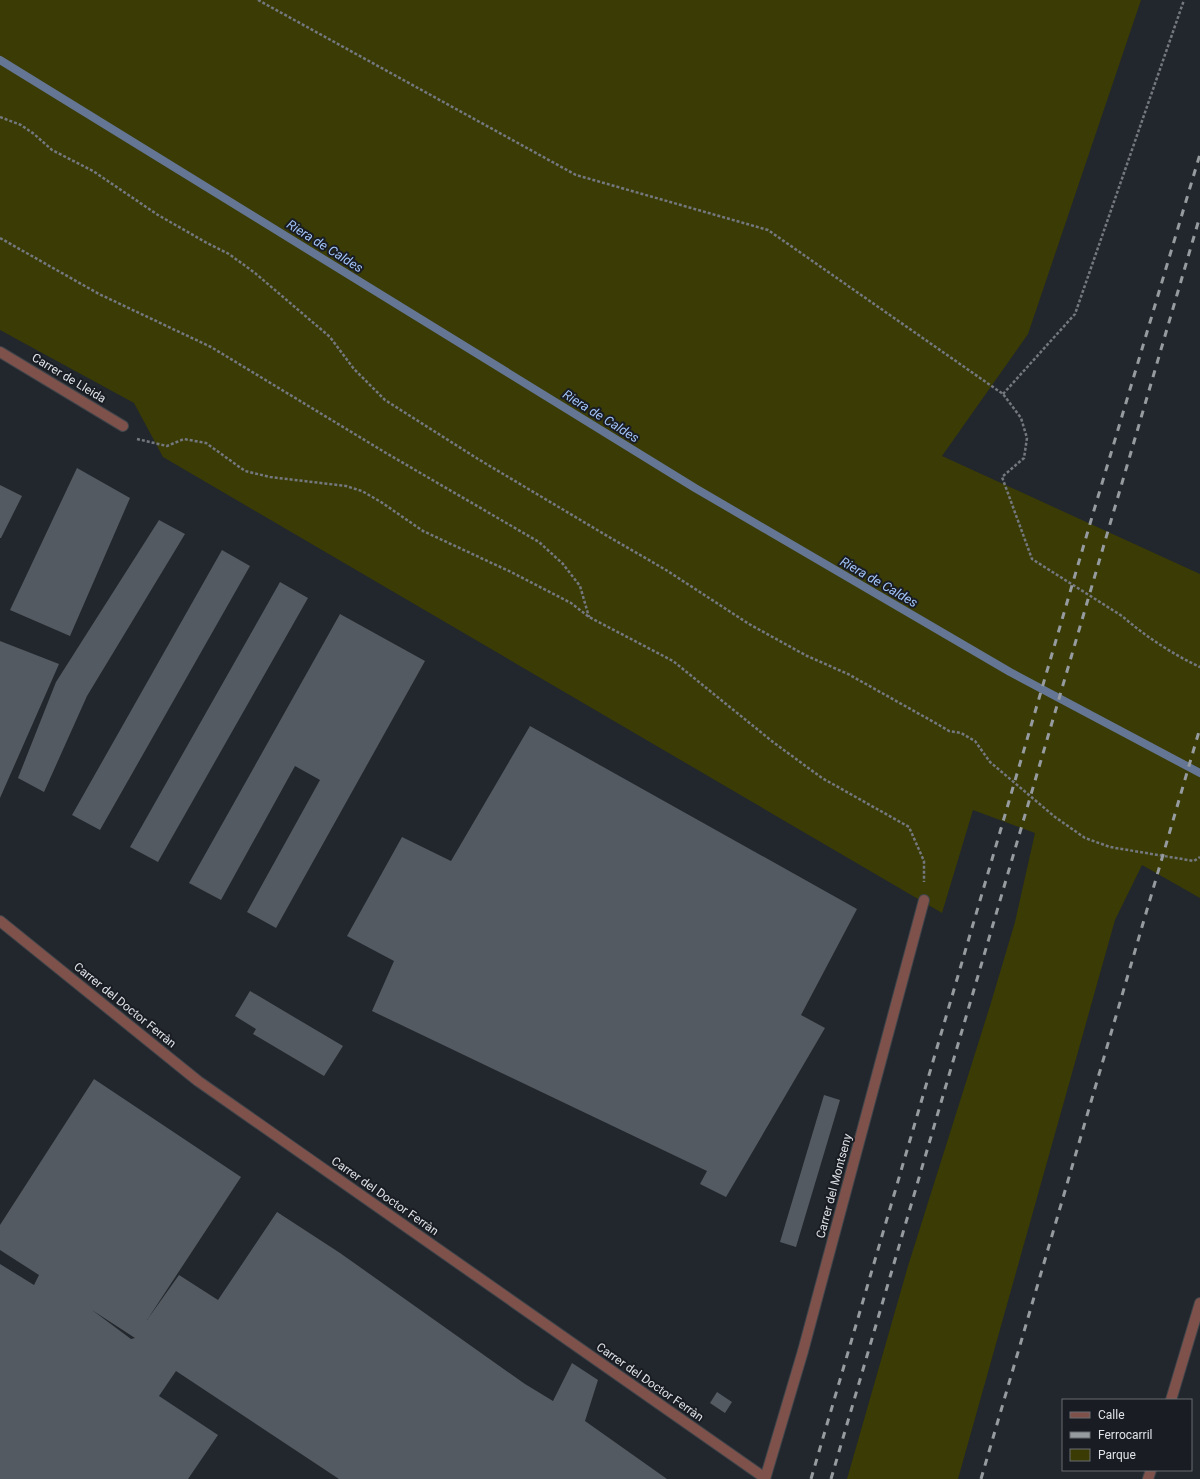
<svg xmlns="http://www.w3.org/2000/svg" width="1200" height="1479" viewBox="0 0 1200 1479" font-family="Roboto,sans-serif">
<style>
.green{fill:#3a3b05}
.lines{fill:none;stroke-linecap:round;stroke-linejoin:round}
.stream{stroke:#647694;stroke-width:8}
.building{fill:#545a61;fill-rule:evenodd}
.service-casing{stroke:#40454b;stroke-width:12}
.minor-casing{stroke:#40454b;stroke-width:12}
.path{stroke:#74787e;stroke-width:2.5;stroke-dasharray:3 2;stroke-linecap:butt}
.service{stroke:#7e524b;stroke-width:10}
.minor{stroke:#7e524b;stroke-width:10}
.rail{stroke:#969b9f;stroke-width:3;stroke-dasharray:7 7;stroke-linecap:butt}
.labels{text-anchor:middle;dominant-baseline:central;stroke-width:4;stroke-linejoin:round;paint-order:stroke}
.street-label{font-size:12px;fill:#dfe3e7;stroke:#191d23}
.water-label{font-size:13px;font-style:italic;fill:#a1c2f6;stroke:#191d23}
</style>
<rect width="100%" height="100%" fill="#22272d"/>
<path class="green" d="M0,0H1141L1028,334L942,456L1200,574V898L1142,865L1115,920L958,1479H847L908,1266L990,1006L1015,922L1035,833L973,810L942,913L163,457L134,403L0,330Z"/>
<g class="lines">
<path class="stream" d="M0,60L695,488L1010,672L1200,773"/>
</g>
<path class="building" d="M77,468L130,498L70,636L10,610Z
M0,485L22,496L1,538H0Z
M159,520L185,534L87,696L44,792L18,778L56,682Z
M222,550L250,566L100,830L72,815Z
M280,582L308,598L158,862L130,847Z
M340,614L425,661L276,928L247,912L320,780L295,766L221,900L189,883Z
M0,641L59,664L0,798Z
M530,726L857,909L801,1015L825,1028L726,1197L700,1184L707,1171L372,1011L394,961L347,936L402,837L451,861Z
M250,991L343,1046L324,1076L253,1034L256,1029L235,1016Z
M94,1079L241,1177L147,1320L179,1275L218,1300L277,1212L340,1253L525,1384L553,1401L572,1363L598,1380L585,1421L667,1479H339L176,1371L159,1396L218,1435L188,1479H0V1264L34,1285L39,1275L0,1250V1225ZM92,1310L135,1338L131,1339Z
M824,1095L840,1100L796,1247L780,1242Z
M717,1392L732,1402L725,1413L710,1403Z"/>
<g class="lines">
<defs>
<path id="service" d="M1171,1400L1200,1303
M1148,1479L1151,1470"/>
<path id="minor" d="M0,352L123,426
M0,921L198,1081L765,1478
M765,1479L803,1351L924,900"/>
</defs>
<use href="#service" class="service-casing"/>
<use href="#minor" class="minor-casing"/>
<path class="path" d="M258,0L576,175L768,230L1003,394L1021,418L1027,438L1024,458L1002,477L1032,559L1122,616C1145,636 1172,654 1200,667
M0,117L21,125L34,134L52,150L93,171L158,215L207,243L229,254L255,273L330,337L354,369L385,400L478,459L609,537L666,570L749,624L807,656L848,674L939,725L949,731L961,733L975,741L990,762L1055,817L1085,838L1110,847L1194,861L1200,857
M0,238L99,294L211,347L386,453L539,542L563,564L580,586L589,617
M1003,394L1075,314L1184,0
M137,439L167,446L184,439L206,443L245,471L270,477L346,486L362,491L381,502L423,531L511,572L571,603L589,617L673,661L773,742L822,778L909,827L924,861V882"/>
<use href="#service" class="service"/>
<use href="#minor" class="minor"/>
<path class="rail" d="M811,1479L1092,517L1200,154
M831,1479L1200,216
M981,1479L1200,728"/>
</g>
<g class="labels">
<g class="street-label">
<text transform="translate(69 378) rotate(31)">Carrer de Lleida</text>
<text transform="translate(125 1005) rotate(39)">Carrer del Doctor Ferràn</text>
<text transform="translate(834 1186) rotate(-75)">Carrer del Montseny</text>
<text transform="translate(385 1196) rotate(35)">Carrer del Doctor Ferràn</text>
<text transform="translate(650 1382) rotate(35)">Carrer del Doctor Ferràn</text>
</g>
<g class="water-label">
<text transform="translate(325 246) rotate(32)">Riera de Caldes</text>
<text transform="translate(601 416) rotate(32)">Riera de Caldes</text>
<text transform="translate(879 582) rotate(30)">Riera de Caldes</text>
</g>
</g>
<rect x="1062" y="1399" width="130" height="72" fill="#191d23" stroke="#686c71"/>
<rect x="1070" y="1412" width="20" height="6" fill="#7e524b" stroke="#686c71"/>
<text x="1098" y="1419" font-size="12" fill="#dfe3e7">Calle</text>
<rect x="1070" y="1432" width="20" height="6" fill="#969b9f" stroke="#686c71"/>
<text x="1098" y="1439" font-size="12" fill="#dfe3e7">Ferrocarril</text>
<rect x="1070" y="1449" width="20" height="12" fill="#3a3b05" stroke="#686c71"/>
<text x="1098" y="1459" font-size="12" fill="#dfe3e7">Parque</text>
</svg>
